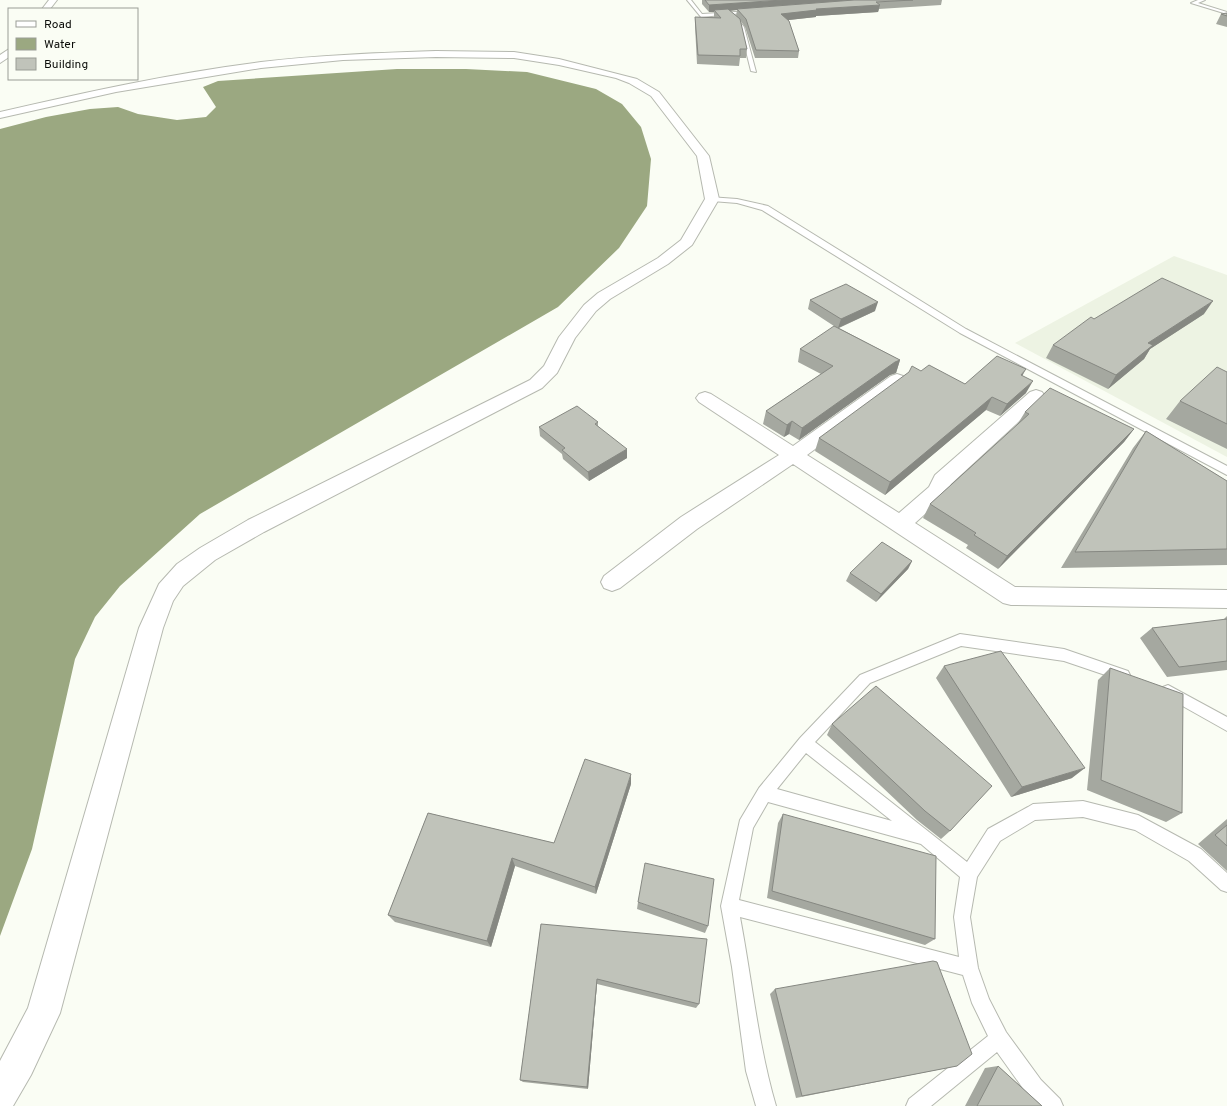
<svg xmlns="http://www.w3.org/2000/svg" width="1227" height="1106" viewBox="0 0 1227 1106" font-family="Overpass,sans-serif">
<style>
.built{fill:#edf3e3}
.water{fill:#9ba881}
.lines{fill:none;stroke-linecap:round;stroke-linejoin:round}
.service-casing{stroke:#b6b9b0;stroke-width:2}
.minor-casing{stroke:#b6b9b0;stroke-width:2}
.service{fill:#fff;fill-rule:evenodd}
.minor{fill:#fff;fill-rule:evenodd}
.wall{fill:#a5a8a0;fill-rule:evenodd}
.shaded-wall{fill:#868882}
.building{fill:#c0c3ba;stroke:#868882}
</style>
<rect width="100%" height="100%" fill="#fafdf4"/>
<path class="built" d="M1174,256L1227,275V457L1015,343Z"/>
<path class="water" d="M397,69H466L527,72L596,89L622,104L641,127L651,159L647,206L619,248L558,307L200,514L120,586L95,617L75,659L32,849L0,936V129L46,117L90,109L118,107L138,114L177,120L206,117L216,107L203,87L218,81Z"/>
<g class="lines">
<defs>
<path id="service" d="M687,0H691L702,14L752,11L754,12L701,17Z
M1198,0H1205L1198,3L1227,12V14L1191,3Z
M734,20H738L744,27L756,72L751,71L740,27Z
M709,197L737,199L768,206L966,329L1227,466V475L960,333L762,210L737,203L712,201L708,199Z
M960,634L1064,649L1128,671L1130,675L1128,679L1123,681L1064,661L961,646L870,683L815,742L967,862L988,829L1028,807L1033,804L1083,801L1138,815L1201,849L1227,873V892L1221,890L1189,861L1135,830L1083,817L1035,820L1000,841L977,877L970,917L978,968L989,999L1006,1032L1041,1080L1060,1099L1063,1106H1039L1027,1094L997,1052L931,1106H906L909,1099L988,1036L972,1003L963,975L740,917C752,980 758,1045 776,1106H756L746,1071L732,967L721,906L740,820L759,788L800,738L860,675ZM806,753L892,821L777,789ZM768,802L921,844L960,877L954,917L959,957L739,900L753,828Z
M1168,685L1227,717V731L1163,695L1161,691L1163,687Z"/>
<path id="minor" d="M49,0H57L50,9H42Z
M9,49V57L0,63V55Z
M436,51L514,52L559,59L637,79L659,92L709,156L719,199L692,245L668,264L610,299L596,311L575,338L557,373L542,388L264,532L215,560L183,586L173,601L163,628L60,1013L31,1075L13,1106H0V1061L28,1008L139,628L159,584L177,564L200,548L248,520L530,380L544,366L559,337L584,305L598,293L658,258L681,240L705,199L697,156L651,96L629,83L616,78L559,65L514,58L436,57L343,60L261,68L116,92L0,118V112C86,92 173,73 261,62C319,55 378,53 436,51Z
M897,374L903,376L906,380L903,384L807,455L899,513L929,487L935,475L1030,392L1036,390L1042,392L1045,396L1042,400L951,484L945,496L915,523L1015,587L1227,590V608L1011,605L1003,603L793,464L697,529L620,588L612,591L604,588L601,582L604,576L681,517L779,455L699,402L696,398L699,394L705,392L711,394L793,446L891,376Z"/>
</defs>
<use href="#service" class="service-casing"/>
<use href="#minor" class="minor-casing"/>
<use href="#service" class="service"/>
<use href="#minor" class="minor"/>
</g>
<path class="wall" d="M702,0H942L941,5L879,9L878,12L816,16V17L788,20L799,51L798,58H755L745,27L740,20L747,49L746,58H740L739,66L697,64L695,26V17H714V12H709L702,4ZM737,10L736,16L730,11Z
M1227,13V27L1216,24L1221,14Z
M810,300L875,311L839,328L900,360L896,373L890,375L799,440L789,434L784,437L763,424L766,411L821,374L798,362L800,349L837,328L808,309Z
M1204,314L1150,349L1144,359L1108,389L1046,358L1053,345L1094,319Z
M921,371L965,384L1023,376L1026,393L1000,416L986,410L885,495L815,451L819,438Z
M1227,372V449L1166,419L1180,401Z
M1025,412L1134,429L1124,442L998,569L966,548L968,545L923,518L930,504L1017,425Z
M598,422V426L627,458L589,481L563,459L562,454L540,436L539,427Z
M1146,431L1227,481V565L1061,568L1133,448Z
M912,561L908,569L876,602L846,581L850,573Z
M1227,616V670L1167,677L1140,638L1152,628L1223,620Z
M944,666L1072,778L1011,797L936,678Z
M1110,668L1182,813L1166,822L1087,790L1098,680Z
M832,724L950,831L941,839L917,820L827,735Z
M631,784L596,894L515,866L491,947L395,922L388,915L428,813L554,843Z
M783,814L935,939L925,945L767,898L778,823Z
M1227,819V871L1198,844Z
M638,902L708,926L705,933L637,909Z
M541,924L699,1004L696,1008L597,984L588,1089L523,1082L520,1080Z
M775,989L957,1066L796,1098L770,994Z
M998,1066L1042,1106H965L985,1068Z"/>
<path class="shaded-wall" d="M783,0H865L737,9V10L716,12L714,10V12H709V5Z
M880,5L878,12L816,16V17L780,21L781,14L816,9Z
M1213,301L1204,314L1150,349L1144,359L1108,389L1116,375L1148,343Z
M878,302L875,311L838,328L841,319Z
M900,360L896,373L890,375L799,440L802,428L895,362Z
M1026,369L1019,382L1021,375Z
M1033,381L1026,393L1000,416L1007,404Z
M992,397L986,410L885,495L890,482Z
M792,421L789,434L784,437L787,425Z
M1134,429L1124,442L998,569L1007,556Z
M627,449V458L589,481L588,472Z
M912,561L908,569L876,602L881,594Z
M1085,768L1072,778L1011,797L1022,787Z
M631,774V784L596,894L595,887Z
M512,858L515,866L491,947L487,941Z
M597,979V984L588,1089L587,1087Z"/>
<path class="building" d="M705,0H783L709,5Z
M854,0H913L876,2L880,5L816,9L817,10L781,14L789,21L799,51L756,50L746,19L737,9Z
M728,9L740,19L747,49H740V56L698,55L695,17L721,18L714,10Z
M1227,13V16L1221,14Z
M1162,278L1213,301L1148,343L1153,345L1116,375L1053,345L1091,317L1094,319Z
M846,284L878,302L841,319L810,300Z
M834,326L900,360L895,362L802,428L792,421L787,425L766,411L833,366L800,349Z
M997,356L1026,369L1021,375L1033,381L1007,404L992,397L890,482L819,438L909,372L912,366L921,371L929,365L965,384Z
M1217,367L1227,372V424L1180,401Z
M1050,388L1134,429L1007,556L974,535L976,533L930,504L1029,414L1025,412Z
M577,406L598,422L595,424L627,449L588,472L562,450L565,448L539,427Z
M1146,431L1227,481V549L1075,552Z
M882,542L912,561L881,594L850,573Z
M1227,619V661L1179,667L1152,628Z
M1001,651L1085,768L1022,787L944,666Z
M1110,668L1183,694L1182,813L1101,780Z
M876,686L992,786L950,831L925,811L832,724Z
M585,759L631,774L595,887L512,858L487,941L388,915L428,813L554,843Z
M783,814L936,856L935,939L772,891Z
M1227,825V846L1215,835Z
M645,863L714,879L708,926L638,902Z
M541,924L707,939L699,1004L597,979L587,1087L520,1080Z
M933,961L937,962L972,1054L957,1066L802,1096L775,989Z
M998,1066L1042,1106H977Z"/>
<rect x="8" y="8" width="130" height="72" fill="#fafdf4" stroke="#9a9d96"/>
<rect x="16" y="21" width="20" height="6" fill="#ffffff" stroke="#9a9d96"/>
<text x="44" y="28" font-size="12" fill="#0b0c09">Road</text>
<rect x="16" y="38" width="20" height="12" fill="#9ba881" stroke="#9a9d96"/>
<text x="44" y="48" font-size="12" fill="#0b0c09">Water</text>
<rect x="16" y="58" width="20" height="12" fill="#c0c3ba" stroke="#9a9d96"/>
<text x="44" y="68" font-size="12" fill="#0b0c09">Building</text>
</svg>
